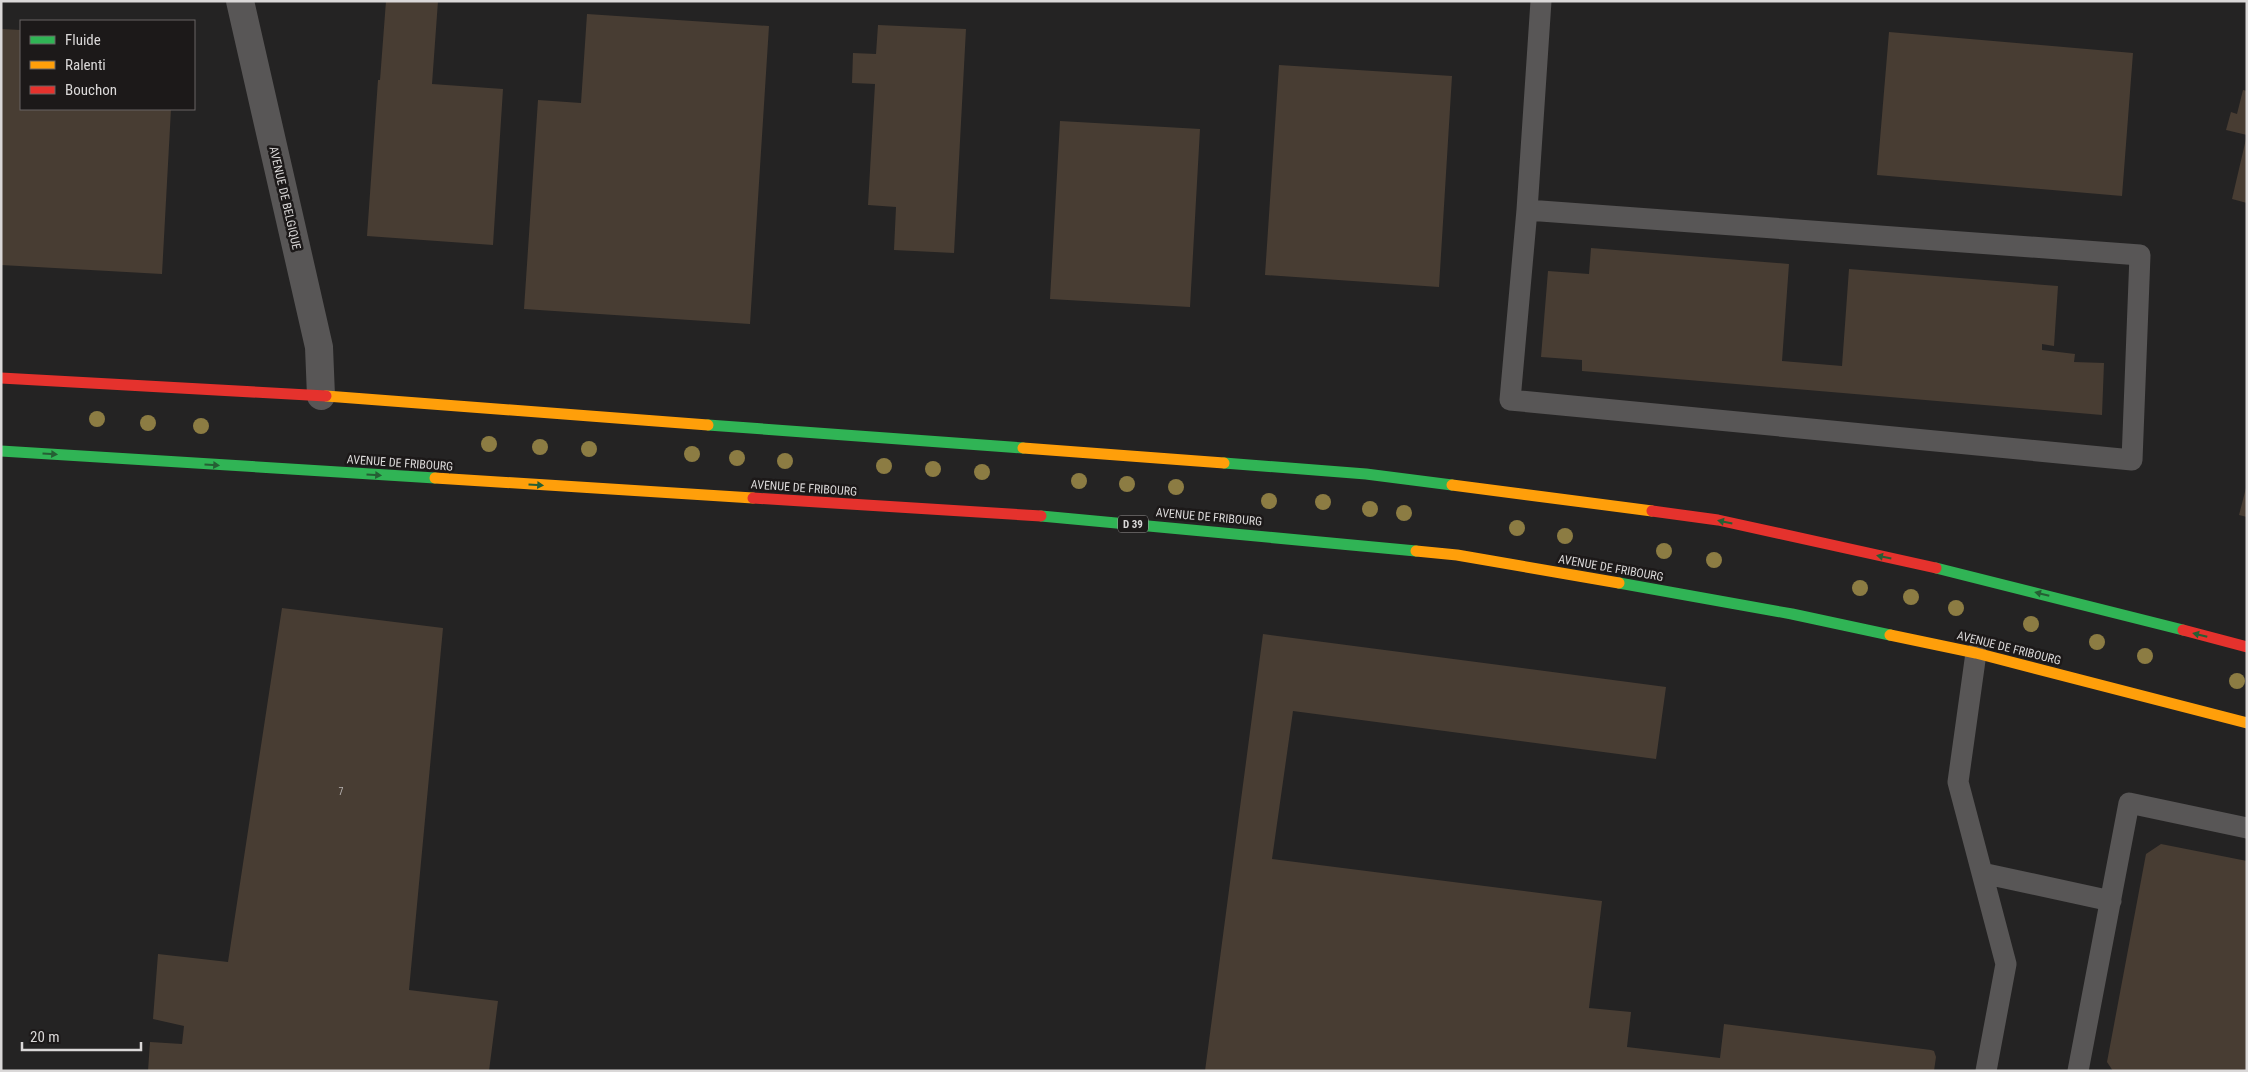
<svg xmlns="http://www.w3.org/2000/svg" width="2248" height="1072" viewBox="0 0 2248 1072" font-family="'Roboto Condensed',sans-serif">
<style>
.building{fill:#483d33}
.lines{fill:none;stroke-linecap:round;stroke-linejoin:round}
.lane{stroke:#585656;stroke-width:21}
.street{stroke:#585656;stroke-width:28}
.fast{stroke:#30b455;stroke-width:11}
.slow{stroke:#ff9f0a;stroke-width:11}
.jam{stroke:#e5322d;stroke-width:11}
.tree{fill:#8c7c43}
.oneway{fill:#255f34}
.labels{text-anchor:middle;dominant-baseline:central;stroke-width:5;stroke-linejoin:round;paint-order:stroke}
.number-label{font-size:10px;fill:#b6b1af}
.shield{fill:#1c1919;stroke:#a19f9f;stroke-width:1}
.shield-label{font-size:11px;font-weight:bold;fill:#dad8d8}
.street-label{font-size:12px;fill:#dad8d8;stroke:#1c1919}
</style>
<rect width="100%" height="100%" fill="#242323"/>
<path class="building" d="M386,1H438L432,84L503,89L493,245L367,236L378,80H380Z
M587,14L769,26L750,324L524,309L538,100L581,103Z
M878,25L966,29L954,253L894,250L896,207L868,205L875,84L852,83L853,53L876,54Z
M1,29L21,30V109H171L162,274L1,265Z
M1889,32L2133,53L2122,196L1877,175Z
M1279,65L1452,76L1439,287L1265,275Z
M2243,90L2247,91V135L2226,130L2231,112L2237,114Z
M1060,121L1200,129L1190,307L1050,299Z
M2246,139L2247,140V203L2232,199Z
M1591,248L1789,264L1782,361L1842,366L1849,269L2058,286L2054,346L2042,344V350L2075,354L2074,362L2104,363L2102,415L1582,371V360L1541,357L1548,271L1589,274Z
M2246,488H2247V517L2239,515Z
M282,608L443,628L409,990L498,1001L489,1071H148L150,1042L182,1044L184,1026L153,1019L158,954L228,962Z
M1263,634L1666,687L1656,759L1293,711L1272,859L1602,901L1589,1008L1631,1012L1627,1047L1720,1058L1724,1024L1931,1050L1934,1051L1936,1057L1934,1071H1205Z
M2161,844L2247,861V1071H2113L2107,1062L2146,854Z"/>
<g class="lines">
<path class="lane" d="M1527,210L2140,255L2132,460L1510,400L1527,210L1541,1
M1976,653L1958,782L2006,964L1986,1071
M1982,873L2111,901
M2078,1071L2129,803L2247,828"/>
<path class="street" d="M240,1L319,347L321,396"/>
<path class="fast" d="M708,425L1023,448
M1,451L435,478
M1224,463L1366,474L1452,485
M1041,516L1416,551
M1936,568L2183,630
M1619,583L1792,614L1890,635"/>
<path class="slow" d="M326,396L708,425
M1023,448L1224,463
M435,478L753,498
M1452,485L1652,511
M1416,551L1457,555L1619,583
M1890,635L1976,653L2247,723"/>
<path class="jam" d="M1,378L326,396
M753,498L1041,516
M1652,511L1718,520L1936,568
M2183,630L2247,647"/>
</g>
<g class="tree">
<circle cx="97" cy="419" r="8"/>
<circle cx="148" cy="423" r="8"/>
<circle cx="201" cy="426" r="8"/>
<circle cx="489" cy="444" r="8"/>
<circle cx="540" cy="447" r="8"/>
<circle cx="589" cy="449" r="8"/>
<circle cx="692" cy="454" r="8"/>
<circle cx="737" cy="458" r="8"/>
<circle cx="785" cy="461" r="8"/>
<circle cx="884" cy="466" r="8"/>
<circle cx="933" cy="469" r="8"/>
<circle cx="982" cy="472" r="8"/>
<circle cx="1079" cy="481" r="8"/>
<circle cx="1127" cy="484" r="8"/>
<circle cx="1176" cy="487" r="8"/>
<circle cx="1269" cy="501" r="8"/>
<circle cx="1323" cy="502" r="8"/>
<circle cx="1370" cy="509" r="8"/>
<circle cx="1404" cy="513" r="8"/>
<circle cx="1517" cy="528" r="8"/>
<circle cx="1565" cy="536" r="8"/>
<circle cx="1664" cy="551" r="8"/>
<circle cx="1714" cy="560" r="8"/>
<circle cx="1860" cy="588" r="8"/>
<circle cx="1911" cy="597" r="8"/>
<circle cx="1956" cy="608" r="8"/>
<circle cx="2031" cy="624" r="8"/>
<circle cx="2097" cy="642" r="8"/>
<circle cx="2145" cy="656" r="8"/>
<circle cx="2237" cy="681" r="8"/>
</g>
<defs><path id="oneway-solid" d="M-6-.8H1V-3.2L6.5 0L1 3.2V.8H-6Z" transform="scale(1.25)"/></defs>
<g class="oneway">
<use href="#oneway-solid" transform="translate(50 454) rotate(4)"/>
<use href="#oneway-solid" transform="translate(212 465) rotate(4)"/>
<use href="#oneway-solid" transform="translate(374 475) rotate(4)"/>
<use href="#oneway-solid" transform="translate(536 485) rotate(4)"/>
<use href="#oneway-solid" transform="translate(1725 522) rotate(-168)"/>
<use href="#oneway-solid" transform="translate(1884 557) rotate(-168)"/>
<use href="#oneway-solid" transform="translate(2042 594) rotate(-166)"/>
<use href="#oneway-solid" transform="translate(2200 635) rotate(-166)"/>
</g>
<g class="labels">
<g class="number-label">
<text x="341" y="791">7</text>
</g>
<rect class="shield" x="1118" y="515.5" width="30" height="17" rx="4"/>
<g class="shield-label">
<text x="1133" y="524">D 39</text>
</g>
<g class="street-label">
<text transform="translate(285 198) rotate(77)">AVENUE DE BELGIQUE</text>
<text transform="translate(400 463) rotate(4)">AVENUE DE FRIBOURG</text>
<text transform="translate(804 488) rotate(4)">AVENUE DE FRIBOURG</text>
<text transform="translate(1209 517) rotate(5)">AVENUE DE FRIBOURG</text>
<text transform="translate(1611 568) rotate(10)">AVENUE DE FRIBOURG</text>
<text transform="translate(2009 648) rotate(14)">AVENUE DE FRIBOURG</text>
</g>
</g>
<rect width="2248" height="1072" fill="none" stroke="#dad8d8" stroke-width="5"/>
<rect x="20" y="20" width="175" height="90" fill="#1c1919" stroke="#686565"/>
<rect x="30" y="36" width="25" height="8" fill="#30b455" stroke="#686565"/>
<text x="65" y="45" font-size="15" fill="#dad8d8">Fluide</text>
<rect x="30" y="61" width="25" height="8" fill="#ff9f0a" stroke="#686565"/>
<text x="65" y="70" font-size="15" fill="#dad8d8">Ralenti</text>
<rect x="30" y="86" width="25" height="8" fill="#e5322d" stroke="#686565"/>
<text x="65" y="95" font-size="15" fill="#dad8d8">Bouchon</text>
<path d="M22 1042v8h119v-8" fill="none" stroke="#dad8d8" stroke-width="2.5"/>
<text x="30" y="1042" font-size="15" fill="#dad8d8" stroke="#1c1919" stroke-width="4" paint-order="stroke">20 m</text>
</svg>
